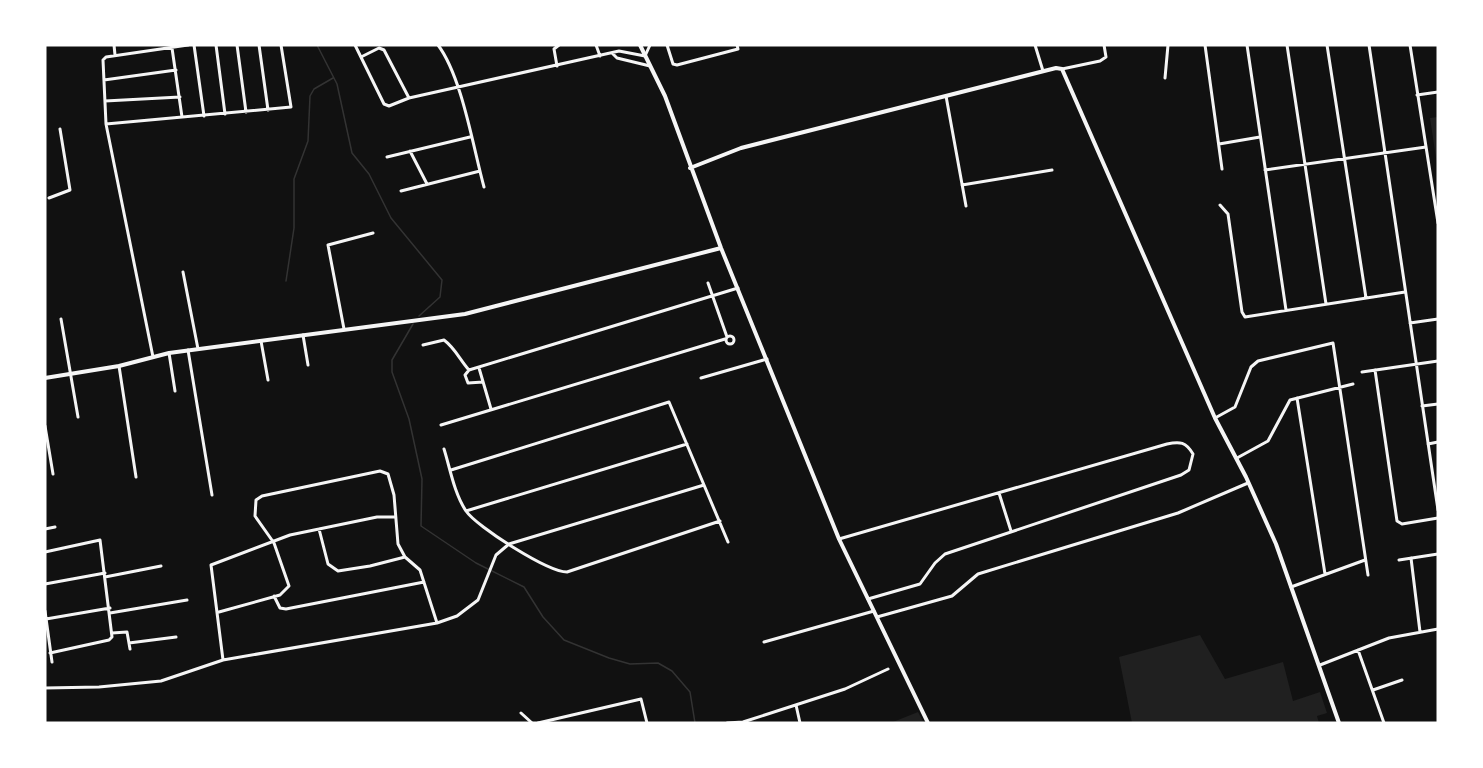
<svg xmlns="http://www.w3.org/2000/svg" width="1483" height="768" viewBox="0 0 1483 768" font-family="'Fira Sans Condensed',sans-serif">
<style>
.green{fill:#202020}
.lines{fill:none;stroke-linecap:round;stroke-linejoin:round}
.stream{stroke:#333;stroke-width:1.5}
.minor{stroke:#f5f5f5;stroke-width:3}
.tertiary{stroke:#f5f5f5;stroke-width:4}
</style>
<rect width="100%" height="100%" fill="#111"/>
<path class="green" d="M1438,117V171L1430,118Z
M1200,635L1225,679L1283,662L1293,701L1320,692L1327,713L1317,716L1319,723H1132L1119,657Z
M918,712L924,723H893V722Z"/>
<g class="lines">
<path class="stream" d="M317,45L337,84L352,153L369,174L391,218L442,280L440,297L419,316
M286,281L294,228V179L308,141L310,96L314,89L333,78
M413,324L392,360V372L409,419L422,479L421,526L476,563L524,587L543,617L564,640L609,658L630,664L658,663L672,671L690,692L695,723"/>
<path class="minor" d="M114,45L115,55
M194,45L204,116
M216,45L225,114
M237,45L246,112
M259,45L268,110
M355,45L384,104L389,106L409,98L619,51L645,56L650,45
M438,45C462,77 473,147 484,187
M596,45L600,56
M667,45L673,64L677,65L738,49L737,45
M1035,45L1043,71
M1205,45L1222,169
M1247,45L1286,310
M1287,45L1326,304
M1327,45L1366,298
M1369,45L1438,510
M1410,45L1438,223
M172,48L182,117
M613,54L617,58L650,66
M361,57L379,48L384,50L409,98
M557,66L554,49L559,45
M1062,69L1100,61L1106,57L1104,45
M1165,78L1168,45
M104,80L176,70
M1417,95L1438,92
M946,96L966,206
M105,101L180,97
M106,124L291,107L281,45
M1219,144L1260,137
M410,151L427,184
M387,157L470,137
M1265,170L1426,147
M962,185L1052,170
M401,191L480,171
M49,198L70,190L60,129
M1220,205L1228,214L1242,312L1245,317L1405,292
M183,272L198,349
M708,283L727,337
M61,319L78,417
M1410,323L1438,319
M344,329L328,245L373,233
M303,335L308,365
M726 340a4 4 0 1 1 8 0a4 4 0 1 1-8 0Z
M261,341L268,380
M423,345L444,340C455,348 460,360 469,370L738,288
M188,350L212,495
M169,353L175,391
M153,357L106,124L103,60L106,57L188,45
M119,366L136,477
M479,368L491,409
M469,370L465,375L468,383L483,382
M1375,370L1397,521L1402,524L1438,518
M1362,372L1438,361
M701,378L767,359
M1297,398L1325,574
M1422,406L1438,404
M1215,418L1235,407L1251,367L1258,361L1333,343L1368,575
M441,425L725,339
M45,426L53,474
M1428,444L1438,442
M444,449C450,468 454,493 466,511C477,527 548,572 567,572L720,521
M1237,458L1268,441L1290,400L1353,384
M451,470L669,402L728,542
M999,493L1011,531
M466,511L687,444
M45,529L55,527
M319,529L328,564L338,571L370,566L405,557
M839,539L1167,444C1180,441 1186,442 1193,454L1189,470L1181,475L945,554L935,563L920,584L868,599
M45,552L100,540L112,637L109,640L50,653
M1411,558L1420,632
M1399,560L1438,554
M105,577L161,566
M45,584L105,573
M1291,587L1365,560
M274,596L280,608L286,609L424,582
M45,611L52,662
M219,612L280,595L289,586L274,543L255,516L256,500L262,496L380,471L388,474L394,495L398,544L405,557L420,570L437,623
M110,613L187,600
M877,617L952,596L978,574L1178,513L1248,483
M46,619L110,608
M112,633L127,632L130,649
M764,642L874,611
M129,643L176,637
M1358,650L1384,723
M223,660L211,565L290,535L377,517H396
M1320,665L1389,638L1438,629
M45,688L99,687L161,681L223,660L437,623L457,616L478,600L496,555L509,544L704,485
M1373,690L1402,680
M796,705L800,723
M521,713L532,723
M538,723L641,699L647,723
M727,723L743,722L845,689L888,669"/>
<path class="tertiary" d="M640,45L665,96L721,248L839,539L928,723
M690,168L741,148L1056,68L1062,69L1215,418L1246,477L1276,544L1339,723
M45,378L119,366L169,353L465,314L721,248"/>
</g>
<rect width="1483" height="768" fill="none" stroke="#ffffff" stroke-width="93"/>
</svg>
